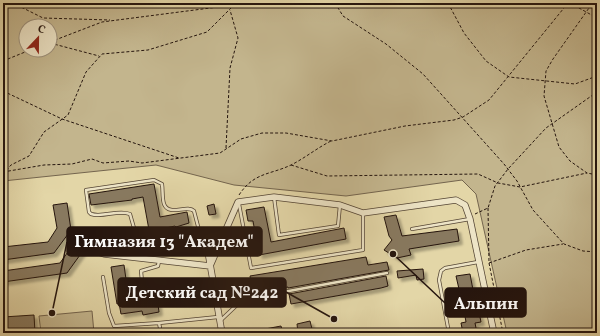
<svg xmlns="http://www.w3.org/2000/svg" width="600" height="336" viewBox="0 0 600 336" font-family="Vollkorn,serif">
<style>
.green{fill:#c3b58d;stroke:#74654e;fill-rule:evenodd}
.building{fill:#88795e;stroke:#25150e;filter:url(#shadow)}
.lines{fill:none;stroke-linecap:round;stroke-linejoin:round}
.service-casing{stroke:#544534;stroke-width:4}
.minor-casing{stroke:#544534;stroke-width:7}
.path{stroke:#25150e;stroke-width:1;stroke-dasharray:3 2;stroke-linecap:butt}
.service{stroke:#ede4c6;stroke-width:2.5}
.minor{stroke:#ede4c6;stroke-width:5.5}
.leader{fill:none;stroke:#25150e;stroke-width:1.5}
.callout-dot{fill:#25150e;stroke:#ede4c6;stroke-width:1.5}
.callout{fill:#25150e;stroke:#25150e;stroke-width:1.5}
.callout-label{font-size:17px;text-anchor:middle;font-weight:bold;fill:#fff}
</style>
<defs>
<filter id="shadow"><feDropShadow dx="3.5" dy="3.5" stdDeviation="1" flood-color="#0004"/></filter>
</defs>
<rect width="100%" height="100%" fill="#e3d6a7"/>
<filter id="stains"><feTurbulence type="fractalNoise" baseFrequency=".005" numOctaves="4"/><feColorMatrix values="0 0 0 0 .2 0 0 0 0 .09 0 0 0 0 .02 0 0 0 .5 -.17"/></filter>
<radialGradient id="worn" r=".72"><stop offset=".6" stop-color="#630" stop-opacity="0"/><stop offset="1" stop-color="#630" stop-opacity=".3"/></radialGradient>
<path class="green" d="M3,3H597V333H507L476,194L462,180L346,196L234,185L156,165L3,181ZM26,26H50V50H26Z
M92,311L94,333H41L39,316Z"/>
<path class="building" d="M154,184L160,217L187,212L189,223L176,227L175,226L157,230V228L149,230L143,197L132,199V200L91,205L89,194Z
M67,203L71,230L54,253L3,260V247L48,242L57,228L53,205Z
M214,204L216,214L209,215L207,206Z
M264,207L271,242L344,228L346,239L259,255L253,221H248L246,210Z
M396,215L402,236L457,229L459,241L409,249L411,255L397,258L384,250L392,240L389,236L384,217Z
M75,242L85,248L67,273L3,282V271L60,263Z
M366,257L368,265L387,262L389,270L288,288V287L253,293L250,276Z
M124,265L129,301L157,297L159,312L143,315L142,311L121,314L119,303L117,304L111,267Z
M423,269L424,279L417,280L416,275L398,278L397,271Z
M470,274L473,290L468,291L471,305L477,303L481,322L475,323L477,333H463L461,323L466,322L463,305L457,307L453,290L459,289L456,276Z
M386,276L388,286L381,288L291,304L289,294Z
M34,315L35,333H3V317Z
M310,321L313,333H298L297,324Z
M281,326L283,333H260V330Z"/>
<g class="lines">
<defs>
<path id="service" d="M154,180L162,184C163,191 162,198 164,204C169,217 187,204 194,211L200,234L158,241H148L136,235L130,214C118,209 103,218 91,214L89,212L86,190Z
M274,197L279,235L338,226L340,205
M239,204L251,268L363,250V213
M412,229L470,219
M159,261L158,266L141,271L143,292L190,285L215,295
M103,277L109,313L114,326L159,323
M221,320L240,302L256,297L387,273
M161,333L159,323L218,317
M449,333L439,280L441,271L445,268L478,262"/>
<path id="minor" d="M200,234L208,252L222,333
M92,250L104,254L210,266
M210,266L238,202L274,197L340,205L363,213L456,200L465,205L470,219L494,333"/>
</defs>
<use href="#service" class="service-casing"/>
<use href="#minor" class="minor-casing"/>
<path class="path" d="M335,3L343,16L386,44L423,74L504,164L517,181L533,210L564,244L583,251L597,252
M448,3L464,33L486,61L509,77L575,84L597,76
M570,3L597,18
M597,3L589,8L553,59L546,71L544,96L559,147L570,161L587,173L597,175
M3,8L15,4L43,18L110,20
M50,42L102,22L249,3
M50,43L99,56
M3,61L30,50
M3,91L62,119L179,158
M226,148L230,68L238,38L230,10
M291,165L327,176L478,174L498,183L520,187L587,173
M3,172L44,165L72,164L92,159L103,163L129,161L142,163L220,153L241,139L262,133H286L332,141L405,126L454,120L463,117L489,100L568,3
M3,174L11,165L29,156L44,132L68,115L86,72L102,54L148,50L207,32L236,3
M239,195C254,172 270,175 291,165C305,158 317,148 331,141
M488,208L489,263L503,333
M475,214L488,208L495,186L508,169L546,128L597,92
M489,263L526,250L563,244"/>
<use href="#service" class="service"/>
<use href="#minor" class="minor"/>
</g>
<path class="leader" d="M52 313L67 242M334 319L286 292M393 254L445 303"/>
<g class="callout-dot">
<circle cx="52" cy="313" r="4"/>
<circle cx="334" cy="319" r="4"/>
<circle cx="393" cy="254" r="4"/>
</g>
<g class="callout">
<rect x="67" y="227" width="195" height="29" rx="4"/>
<rect x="118" y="278" width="168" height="29" rx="4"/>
<rect x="445" y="288" width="81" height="29" rx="4"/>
</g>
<g class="callout-label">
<text x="164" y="247">Гимназия 13 "Академ"</text>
<text x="202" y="298">Детский сад №242</text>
<text x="486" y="309">Альпин</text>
</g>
<rect width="600" height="336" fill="none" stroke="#e3d6a7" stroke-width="16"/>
<rect x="4" y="4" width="592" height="328" fill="none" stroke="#25150e" stroke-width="2"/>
<rect x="8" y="8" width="584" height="320" fill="none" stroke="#25150e"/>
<g transform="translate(38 38) rotate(22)"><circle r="19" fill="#ede4c6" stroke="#9d917c"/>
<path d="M0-3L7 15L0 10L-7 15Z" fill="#8f2418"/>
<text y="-6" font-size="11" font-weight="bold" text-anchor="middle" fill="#25150e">С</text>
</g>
<rect width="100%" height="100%" filter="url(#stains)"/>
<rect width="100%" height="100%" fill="url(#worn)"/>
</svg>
